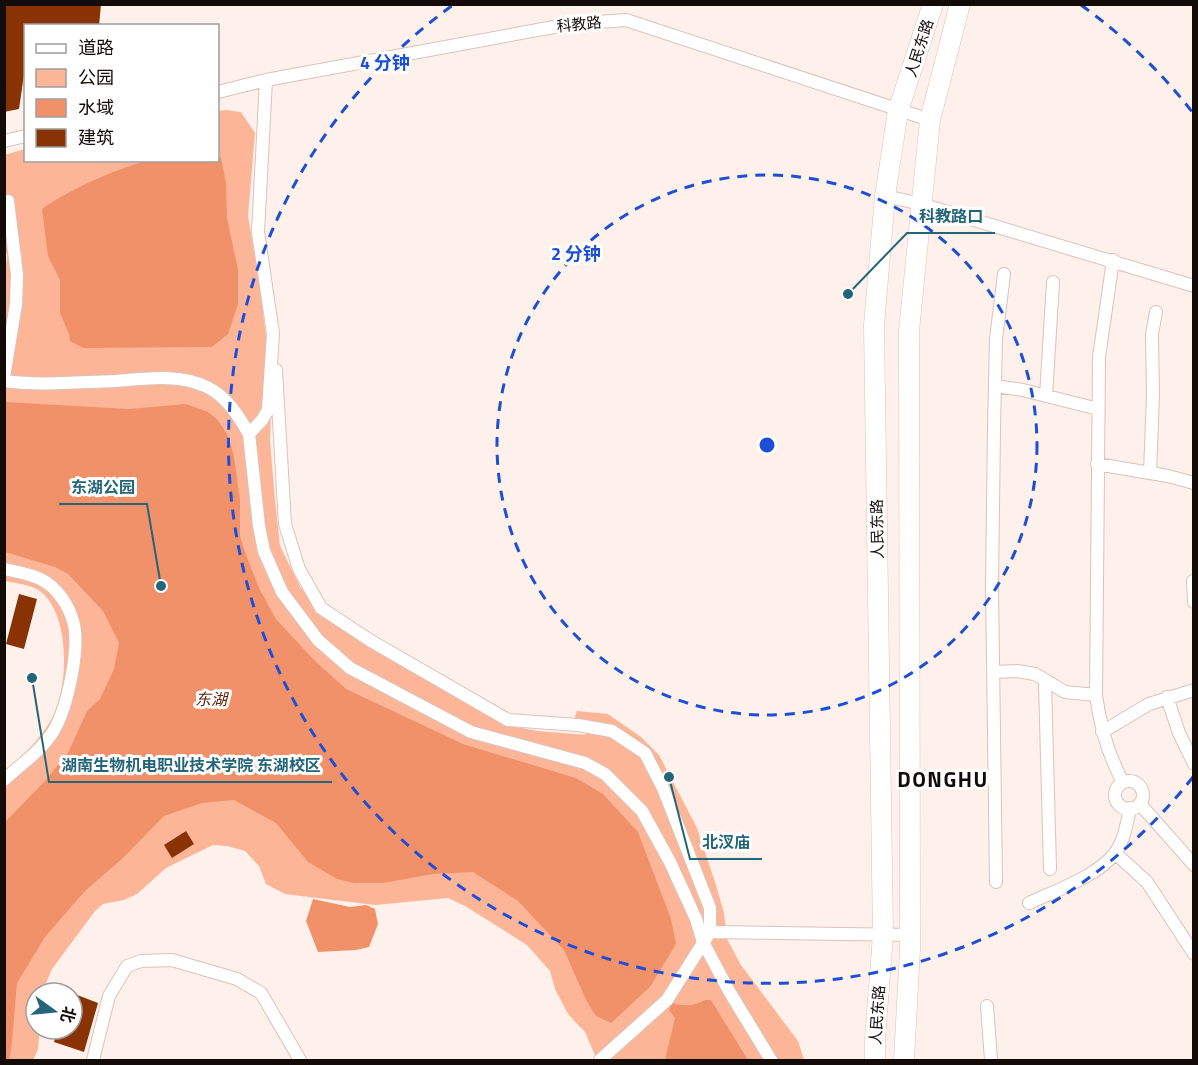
<svg xmlns="http://www.w3.org/2000/svg" width="1198" height="1065" viewBox="0 0 1198 1065" font-family="'Titillium Web','Noto Sans SC',sans-serif">
<style>
.green{fill:#fdb598}
.water{fill:#f1916a}
.building{fill:#893304}
.lines{fill:none;stroke-linecap:round;stroke-linejoin:round}
.minor-casing{stroke:#dac3bb;stroke-width:14}
.primary-casing{stroke:#dac3bb;stroke-width:21}
.minor{stroke:#fff;stroke-width:12}
.primary{stroke:#fff;stroke-width:20}
.ring{fill:none;stroke:#1d4ed8;stroke-width:3;stroke-dasharray:10 8}
.labels{text-anchor:middle;dominant-baseline:central;stroke-width:6;stroke-linejoin:round;paint-order:stroke}
.street-label{font-size:15px;fill:#120b08;stroke:#fff}
.water-label{font-size:16px;font-style:italic;fill:#5f2407;stroke:#fff}
.district-label{font-size:21px;font-weight:bold;letter-spacing:1.5px;fill:#120b08;stroke:#fff}
.centre{fill:#1d4ed8;stroke:#fff;stroke-width:3}
.ring-label{font-size:18px;text-anchor:middle;font-weight:bold;fill:#1d4ed8;stroke:#fff;stroke-width:6;stroke-linejoin:round;paint-order:stroke}
.leader{fill:none;stroke:#246579;stroke-width:2}
.callout-dot{fill:#246579;stroke:#fff;stroke-width:2}
.callout-label{font-size:16px;text-anchor:middle;font-weight:bold;fill:#246579;stroke:#fff;stroke-width:6;stroke-linejoin:round;paint-order:stroke}
</style>
<rect width="100%" height="100%" fill="#fef0ea"/>
<path class="green" d="M226,110L241,112L255,133L248,216L259,280L272,385L270,441L275,500L280,546L301,588L324,617L364,644L505,725L538,731L586,735L574,720L577,711L608,714L641,737L659,755L697,828L716,885L724,913L727,939L741,965L798,1041L804,1060H597L585,1032L568,1014L555,989L550,971L527,945L465,906L448,898L375,905L285,894L266,884L259,866L245,851L227,846L213,845L166,868L137,894L124,900L103,904L95,911L52,969L42,993H36V1029H40L38,1049L33,1060H5V770C23,757 43,736 53,716C69,684 70,614 40,591C32,585 15,583 5,581L4,273L7,258L4,239V155L25,149L26,160H218V111Z"/>
<path class="water" d="M218,156L221,158L226,183L227,218L238,270V304L228,334L212,347L83,348L70,341L69,334L60,313V280L48,256L42,209C66,191 123,165 152,160C173,157 197,160 218,160Z
M4,402L129,409L186,404L208,412L218,420L228,436L234,456L240,501V536L246,555L259,588L276,619L314,660L346,689L463,744L576,778L603,794L638,832L671,919L676,944L650,987L611,1023L596,1016L587,1002L564,950L518,901L473,872L433,874L383,883H354L337,879L308,862L276,823L234,800L202,803L164,816L124,857L85,891L45,937L17,983L12,1043L9,1060H5V822L45,781L68,753L87,711L100,699L114,669L119,643L103,611L68,574L55,567L5,552Z
M313,899L350,907L366,905L375,909L378,924L369,947L356,950L318,952L306,921Z
M705,1000H711L748,1060H665L675,1018L669,1010L672,1003C684,1006 693,1007 705,1000Z"/>
<path class="building" d="M4,4H101L99,26H26V61L19,109L4,112Z
M19,594L37,599L24,649L6,644Z
M186,831L194,844L172,858L164,845Z
M72,993L98,1003L84,1052L54,1042L58,1029H72Z"/>
<g class="lines">
<defs>
<path id="minor" d="M266,80L258,232L273,333L268,410L262,420L249,434L259,526L264,551L282,592L318,640L350,668L471,732L585,763L605,774L642,811L670,862L696,919L703,942L729,991L771,1060
M218,92L266,80L570,24L626,20L930,120
M4,141L26,136
M885,196L921,204L1194,286
M1113,260L1099,357L1096,695C1100,726 1108,755 1123,782
M276,370L285,524L299,569L321,608L371,641L508,720L578,725L612,731L645,753L663,788L710,908V932L667,1000L600,1060
M4,377L16,304L17,275L8,201
M4,381C41,386 79,382 115,381C145,379 179,373 207,387C227,397 238,415 249,434
M995,386L1023,390L1098,409
M1046,396L1053,282
M1097,464L1168,476L1194,483
M1150,473L1153,396L1152,334L1156,312
M4,569C17,572 32,574 44,581C57,588 69,606 73,621C81,647 67,709 53,732C40,752 21,764 4,780
M1193,581L1194,602
M994,672L1017,671L1035,674L1065,692L1096,695
M1045,682L1050,869
M1167,697L1179,733L1194,764
M1102,732L1149,704L1194,690
M1115 795a14 14 0 1 1 28 0a14 14 0 1 1-28 0Z
M1140,804L1194,865
M1115,853L1147,882L1194,954
M996,882L992,586L994,429L996,339L1004,274
M1029,903C1055,891 1098,876 1115,853C1124,841 1127,823 1130,808
M710,932L909,935
M987,1006L991,1060
M93,1060L109,996L127,966L141,961L172,960L237,979L261,993L300,1060"/>
<path id="primary" d="M875,1060V1039L883,935L874,325L885,196L898,111L933,4
M904,1060L910,949L909,331L930,120L960,4"/>
</defs>
<use href="#minor" class="minor-casing"/>
<use href="#primary" class="primary-casing"/>
<use href="#minor" class="minor"/>
<use href="#primary" class="primary"/>
</g>
<g class="ring">
<circle cx="767" cy="445" r="270"/>
<path d="M1193 777A540 540 0 1 1 453 5M1081 5A540 540 0 0 1 1193 113"/>
</g>
<g class="labels">
<g class="street-label">
<text transform="translate(579 24) rotate(-6)">科教路</text>
<text transform="translate(919 48) rotate(-72)">人民东路</text>
<text transform="translate(877 529) rotate(-91)">人民东路</text>
<text transform="translate(877 1015) rotate(-86)">人民东路</text>
</g>
<g class="water-label">
<text x="211" y="699">东湖</text>
</g>
<g class="district-label">
<text x="943" y="779">DONGHU</text>
</g>
</g>
<circle cx="767" cy="445" r="9" class="centre"/>
<g class="ring-label">
<text x="385" y="69">4 分钟</text>
<text x="576" y="260">2 分钟</text>
</g>
<path class="leader" d="M848 294L907 233H995M161 586L147 504H59M32 678L49 782H332M669 777L690 859H762"/>
<g class="callout-dot">
<circle cx="848" cy="294" r="6"/>
<circle cx="161" cy="586" r="6"/>
<circle cx="32" cy="678" r="6"/>
<circle cx="669" cy="777" r="6"/>
</g>
<g class="callout-label">
<text x="951" y="222">科教路口</text>
<text x="103" y="493">东湖公园</text>
<text x="191" y="771">湖南生物机电职业技术学院 东湖校区</text>
<text x="726" y="848">北汊庙</text>
</g>
<rect width="1198" height="1065" fill="none" stroke="#120b08" stroke-width="12"/>
<rect x="24" y="24" width="195" height="138" fill="#ffffff" stroke="#a09d9c" stroke-width="1.5"/>
<rect x="36" y="44" width="30" height="9" fill="#ffffff" stroke="#a09d9c" stroke-width="1.5"/>
<text x="78" y="54" font-size="18" fill="#120b08">道路</text>
<rect x="36" y="69" width="30" height="18" fill="#fdb598" stroke="#a09d9c" stroke-width="1.5"/>
<text x="78" y="84" font-size="18" fill="#120b08">公园</text>
<rect x="36" y="99" width="30" height="18" fill="#f1916a" stroke="#a09d9c" stroke-width="1.5"/>
<text x="78" y="114" font-size="18" fill="#120b08">水域</text>
<rect x="36" y="129" width="30" height="18" fill="#893304" stroke="#a09d9c" stroke-width="1.5"/>
<text x="78" y="144" font-size="18" fill="#120b08">建筑</text>
<g transform="translate(54 1011) rotate(105)"><circle r="28" fill="#ffffff" stroke="#a09d9c" stroke-width="1.5"/>
<path d="M0-4.5L10 22L0 15L-10 22Z" fill="#246579"/>
<text y="-9" font-size="16" font-weight="bold" text-anchor="middle" fill="#120b08">北</text>
</g>
</svg>
